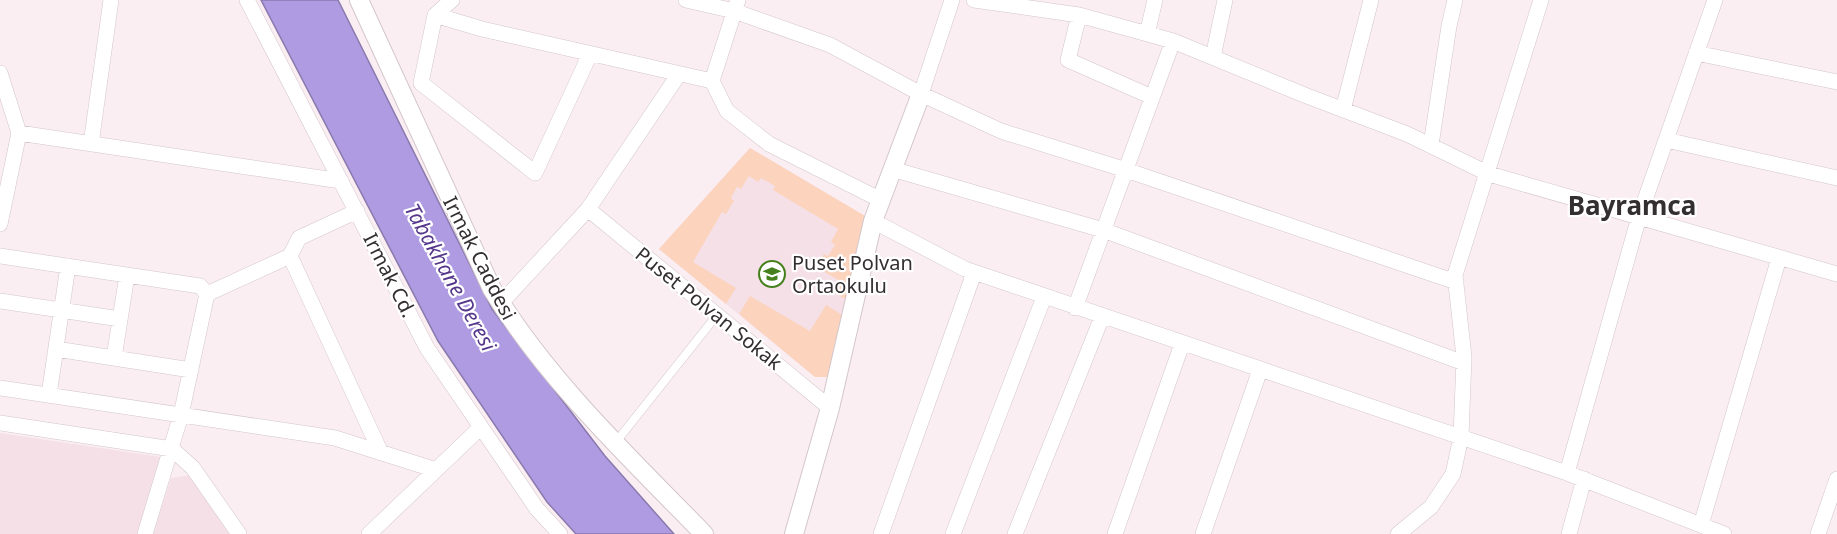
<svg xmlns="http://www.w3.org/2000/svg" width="1837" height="534" viewBox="0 0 1837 534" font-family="'Noto Sans',sans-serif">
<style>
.built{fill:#f5e0e8}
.green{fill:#fcd3bd}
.water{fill:#ae9be2;stroke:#897aad;stroke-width:1.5}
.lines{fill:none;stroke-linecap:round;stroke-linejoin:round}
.service-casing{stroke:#d3c6cb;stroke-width:9}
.minor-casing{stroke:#d3c6cb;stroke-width:16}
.tertiary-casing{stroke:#d3c6cb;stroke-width:20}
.service{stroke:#fff;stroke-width:8}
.minor{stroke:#fff;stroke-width:15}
.tertiary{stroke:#fff;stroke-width:18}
.labels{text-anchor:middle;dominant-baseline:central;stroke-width:4.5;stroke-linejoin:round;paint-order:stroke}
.street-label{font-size:20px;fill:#332e30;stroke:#fff}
.poi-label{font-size:20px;fill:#332e30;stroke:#fff;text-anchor:start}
.water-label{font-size:21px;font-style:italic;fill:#55388b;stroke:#fff}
.district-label{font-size:26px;font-weight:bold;fill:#332e30;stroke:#fff}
</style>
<rect width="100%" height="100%" fill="#fbeef3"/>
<path class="built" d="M750,148L865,216L833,366L827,377H815L659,249Z
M0,433L161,457L138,534H0Z
M190,475L231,534H153L171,478Z"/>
<path class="green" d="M750,148L865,216L847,300L833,292L840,281L816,267L824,254L828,256L835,245L831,242L838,229L773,190L775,186L761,178L758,182L749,176L741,189L737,187L731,198L734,201L726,214L722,212L693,262L736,288L726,304L659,249Z
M750,296L810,331L826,305L844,316L833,366L827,377H815L739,314Z"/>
<path class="water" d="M261,0H338L492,309L605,456L674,534H576L547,502L438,341Z"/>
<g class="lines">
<defs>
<path id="service" d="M616,442L717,315"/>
<path id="minor" d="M247,0L427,348L537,509L560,534
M452,0L435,15L421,83L535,173L590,54
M686,0L734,11L830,45L921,94L1001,131L1126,170L1456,282
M738,0L712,81L727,111L769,144L881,200
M974,0L1079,15L1173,41L1307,96L1407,134L1489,174L1837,274
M435,15L482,29L712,81
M1079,15L1068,60L1152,97
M1147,34L1155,0
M1696,53L1837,82
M1213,57L1225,0
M0,73L19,133L0,224
M921,94L952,0
M1343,110L1371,0
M19,133L341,181
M1666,140L1837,178
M91,144L111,0
M1431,145L1449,26L1455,0
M892,169L1103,230L1464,363
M588,209L830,408
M873,221L965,269L1567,473L1724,534
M0,256L200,286L207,294
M290,256L381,453
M207,294L290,256L299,238L357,211
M0,301L120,319
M501,303L588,209L679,74
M1075,308L1173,41
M56,349L191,370
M114,358L127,275
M0,388L335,438L436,470
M49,395L68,266
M0,423L172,449L193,468L239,534
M1567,473L1639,217L1715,0
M1701,525L1779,258
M145,534L181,415L207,294
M369,534L481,427
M881,534L974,273
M953,534L1044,297
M1015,534L1102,317
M1115,534L1182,344
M1203,534L1260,370
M1398,534L1431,507L1453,474L1461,437L1464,357L1455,275L1541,0
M1569,534L1584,479
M1818,534L1837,479"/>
<path id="tertiary" d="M359,0L492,289C548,381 629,457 704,534
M794,534L830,408L873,221L921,94"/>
</defs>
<use href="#service" class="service-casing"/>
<use href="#minor" class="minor-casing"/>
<use href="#tertiary" class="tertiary-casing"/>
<use href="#service" class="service"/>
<use href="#minor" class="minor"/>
<use href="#tertiary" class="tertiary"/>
</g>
<defs>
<symbol id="school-ring" viewBox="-11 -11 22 22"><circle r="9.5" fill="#fff" stroke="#45801c" stroke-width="1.5"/><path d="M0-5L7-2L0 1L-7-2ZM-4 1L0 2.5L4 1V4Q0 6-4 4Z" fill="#45801c"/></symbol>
</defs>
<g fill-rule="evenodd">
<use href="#school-ring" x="757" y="259" width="30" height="30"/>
</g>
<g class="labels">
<g class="street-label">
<text transform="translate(480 258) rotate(63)">Irmak Caddesi</text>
<text transform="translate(390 275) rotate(63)">Irmak Cd.</text>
<text transform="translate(709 308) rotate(39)">Puset Polvan Sokak</text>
</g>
<g class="poi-label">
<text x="792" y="262">Puset Polvan<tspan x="792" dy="23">Ortaokulu</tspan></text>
</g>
<g class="water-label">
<text transform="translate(451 277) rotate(61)">Tabakhane Deresi</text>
</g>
<g class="district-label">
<text x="1632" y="205">Bayramca</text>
</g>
</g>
</svg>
